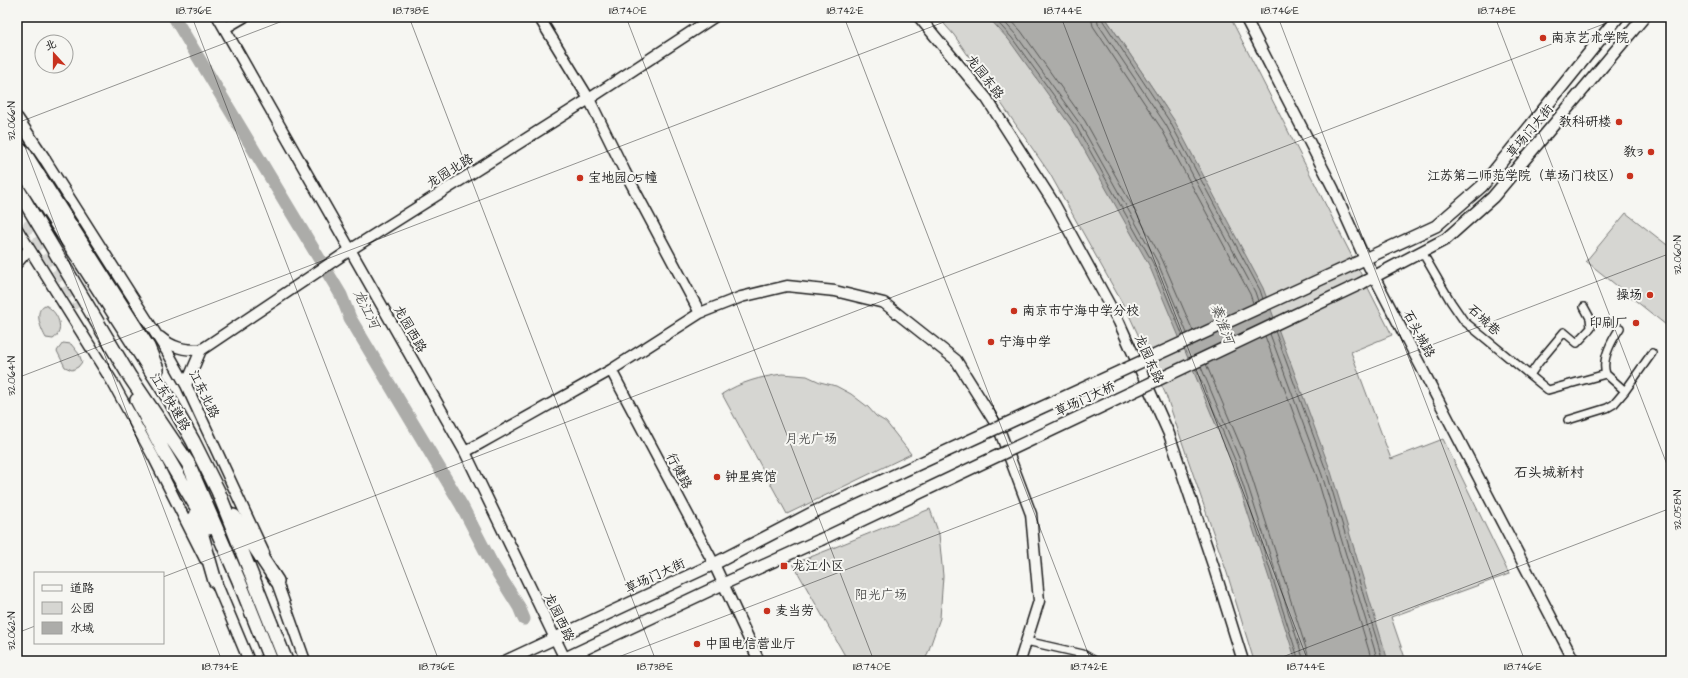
<svg xmlns="http://www.w3.org/2000/svg" width="1688" height="678" viewBox="0 0 1688 678" font-family="'Architects Daughter','LXGW WenKai TC',sans-serif">
<style>
.green{fill:#d6d6d2;stroke:#797977}
.water{fill:#acaca9;stroke:#727271}
.lines{fill:none;stroke-linecap:round;stroke-linejoin:round}
.shore{stroke:#565654;stroke-width:1}
.river{stroke:#acaca9;stroke-width:13}
.highway-tunnel{stroke:#d5d5d2;stroke-width:13;stroke-dasharray:13 6;stroke-linecap:butt}
.street-casing{stroke:#1c1c1c;stroke-width:10}
.secondary-casing{stroke:#1c1c1c;stroke-width:13}
.primary-casing{stroke:#1c1c1c;stroke-width:14}
.highway-casing{stroke:#1c1c1c;stroke-width:16}
.street{stroke:#f6f6f2;stroke-width:7}
.secondary{stroke:#f6f6f2;stroke-width:10}
.primary{stroke:#f6f6f2;stroke-width:11}
.highway{stroke:#f6f6f2;stroke-width:13}
.primary-bridge-casing{stroke:#1c1c1c;stroke-width:14;stroke-linecap:butt}
.primary-bridge{stroke:#f6f6f2;stroke-width:11}
.ticks{fill:none;stroke:#1c1c1c;stroke-width:1;stroke-opacity:0.45}
.poi-dot{fill:#c8321e;stroke:#f6f6f2;stroke-width:1.5}
.labels{text-anchor:middle;dominant-baseline:central;stroke-width:4;stroke-linejoin:round;paint-order:stroke}
.poi-label{font-size:13px;fill:#1c1c1c;stroke:#f6f6f2;text-anchor:start}
.street-label{font-size:13px;fill:#1c1c1c;stroke:#f6f6f2}
.park-label{font-size:13px;fill:#545453;stroke:#f6f6f2}
.water-label{font-size:14px;font-style:italic;fill:#565654;stroke:#f6f6f2}
.neighbourhood-label{font-size:14px;fill:#1c1c1c;stroke:#f6f6f2}
.neatline{fill:none;stroke:#1c1c1c;stroke-width:1.5}
.ticks-label{font-size:10px;text-anchor:middle;fill:#1c1c1c}
</style>
<rect width="100%" height="100%" fill="#f6f6f2"/>
<filter id="ink" filterUnits="userSpaceOnUse"><feTurbulence type="fractalNoise" baseFrequency=".025" numOctaves="2"/><feDisplacementMap in="SourceGraphic" scale="8" xChannelSelector="R" yChannelSelector="G"/><feConvolveMatrix kernelMatrix="1 2 1 2 8 2 1 2 1" color-interpolation-filters="sRGB"/></filter>
<g filter="url(#ink)">
<path class="green" d="M938,17H1099L1165,107L1105,17H1230L1392,335L1351,352L1391,459L1443,439L1509,574L1391,617L1406,661H1254L1227,573L1166,395L1129,315L1050,174L954,35Z
M1626,213L1671,248V329L1586,261Z
M45,305C58,311 66,331 53,339L46,338C41,329 33,311 45,305Z
M63,343L71,344L79,354L82,362L78,367L72,370L65,367L57,351Z
M782,374L807,376L820,382L836,386L851,394L868,407L876,416L886,422L911,454L787,514L722,394C741,382 760,377 782,374Z
M930,509L939,534L943,576L940,618L925,661H848L793,564Z"/>
<path class="water" d="M988,17H1105L1174,120L1263,288L1331,472L1388,661H1296L1231,461L1149,265L1072,128L1009,40Z"/>
<g class="lines">
<path class="shore" d="M993,17L1012,38L1076,126L1153,263L1183,336
M1000,17L1016,35L1080,124L1157,261L1187,333
M1008,17L1021,31L1085,121L1162,259L1193,331
M1091,17L1093,26L1161,128L1250,294L1253,303
M1097,17L1098,24L1166,125L1255,292L1258,301
M1102,17L1103,21L1170,122L1260,290L1263,299
M1275,331L1327,473L1383,661
M1270,334L1322,475L1378,661
M1265,336L1317,477L1372,661
M1206,364L1245,456L1310,661
M1201,367L1239,458L1304,661
M1196,369L1235,460L1299,661"/>
<path class="river" d="M174,17L341,295L350,318L462,506L491,562L519,607L524,619"/>
<path class="highway-tunnel" d="M17,204L81,306"/>
<defs>
<path id="street" d="M1422,252L1451,302L1464,321L1548,390L1606,374C1601,360 1612,340 1620,328
M1606,374L1625,391L1652,353
M1530,375L1539,362L1564,332L1577,343L1591,328L1590,318L1584,307
M1568,420L1607,408L1614,404L1625,391
M1026,641L1083,654L1095,661"/>
<path id="secondary" d="M218,17L465,452L566,661
M539,17L589,99L625,172L700,313
M919,17L987,99L1055,205L1119,322L1169,434L1213,565L1243,661
M1245,17L1333,188L1365,259L1574,661
M225,28L244,17
M44,158L168,353L186,385L264,553
M17,229L113,383L154,458L205,559
M17,263L29,249
M160,337C173,348 184,350 201,350
M201,350L350,250L589,99L714,17
M611,370L714,564L759,661
M186,385L201,350
M465,452L611,370L700,313L741,297L787,286L835,291L884,303L956,360L999,429L1031,514L1039,601L1020,661
M274,574L305,661
M213,575L249,661"/>
<path id="primary" d="M17,118L44,158
M1354,264L1436,226L1482,186L1618,17
M1362,283L1446,239L1493,197L1644,17
M506,661L714,564L814,512
M559,661L723,584L820,540"/>
<path id="highway" d="M23,151L148,347L157,369
M17,162L171,402L193,441L218,491L286,661
M17,188L130,377L188,463L239,581L271,661
M137,400L163,450L209,528
M234,516L277,581
M194,517L201,532L215,581"/>
</defs>
<use href="#street" class="street-casing"/>
<use href="#secondary" class="secondary-casing"/>
<use href="#primary" class="primary-casing"/>
<use href="#highway" class="highway-casing"/>
<use href="#street" class="street"/>
<use href="#secondary" class="secondary"/>
<use href="#primary" class="primary"/>
<use href="#highway" class="highway"/>
<defs>
<path id="primary-bridge" d="M814,512L1354,264
M820,540L1362,283"/>
</defs>
<use href="#primary-bridge" class="primary-bridge-casing"/>
<use href="#primary-bridge" class="primary-bridge"/>
</g>
</g>
<path class="ticks" d="M192,17L439,661M409,17L656,661M626,17L874,661M844,17L1091,661M1061,17L1308,661M1278,17L1525,661M1495,17L1671,475M17,123L293,17M17,126L222,661M17,378L957,17M163,577L1622,17M17,633L35,626M608,661L1671,253M1272,661L1671,508"/>
<g class="poi-dot">
<circle cx="1543" cy="38" r="4"/>
<circle cx="1619" cy="122" r="4"/>
<circle cx="1651" cy="152" r="4"/>
<circle cx="1630" cy="176" r="4"/>
<circle cx="580" cy="178" r="4"/>
<circle cx="1650" cy="295" r="4"/>
<circle cx="1014" cy="311" r="4"/>
<circle cx="1636" cy="323" r="4"/>
<circle cx="991" cy="342" r="4"/>
<circle cx="717" cy="477" r="4"/>
<rect x="780" y="562" width="8" height="8" rx="2"/>
<circle cx="767" cy="611" r="4"/>
<circle cx="697" cy="644" r="4"/>
</g>
<g class="labels">
<g class="poi-label">
<text x="1551" y="38">南京艺术学院</text>
<text x="1611" y="122" text-anchor="end">教科研楼</text>
<text x="1643" y="152" text-anchor="end">教3</text>
<text x="1622" y="176" text-anchor="end">江苏第二师范学院（草场门校区）</text>
<text x="588" y="178">宝地园05幢</text>
<text x="1642" y="295" text-anchor="end">操场</text>
<text x="1022" y="311">南京市宁海中学分校</text>
<text x="1628" y="323" text-anchor="end">印刷厂</text>
<text x="999" y="342">宁海中学</text>
<text x="725" y="477">钟星宾馆</text>
<text x="792" y="566">龙江小区</text>
<text x="775" y="611">麦当劳</text>
<text x="705" y="644">中国电信营业厅</text>
</g>
<g class="street-label">
<text transform="translate(985 77) rotate(52)">龙园东路</text>
<text transform="translate(1530 131) rotate(-50)">草场门大街</text>
<text transform="translate(450 171) rotate(-32)">龙园北路</text>
<text transform="translate(1484 320) rotate(43)">石城巷</text>
<text transform="translate(410 329) rotate(60)">龙园西路</text>
<text transform="translate(1419 334) rotate(62)">石头城路</text>
<text transform="translate(1149 359) rotate(66)">龙园东路</text>
<text transform="translate(204 394) rotate(64)">江东北路</text>
<text transform="translate(1085 399) rotate(-25)">草场门大桥</text>
<text transform="translate(170 402) rotate(59)">江东快速路</text>
<text transform="translate(679 471) rotate(62)">行健路</text>
<text transform="translate(655 576) rotate(-25)">草场门大街</text>
<text transform="translate(559 617) rotate(64)">龙园西路</text>
</g>
<g class="park-label">
<text x="811" y="439">月光广场</text>
<text x="881" y="595">阳光广场</text>
</g>
<g class="water-label">
<text transform="translate(366 309) rotate(64)">龙江河</text>
<text transform="translate(1222 324) rotate(69)">秦淮河</text>
</g>
<g class="neighbourhood-label">
<text x="1549" y="473">石头城新村</text>
</g>
</g>
<rect width="1688" height="678" fill="none" stroke="#f6f6f2" stroke-width="44"/>
<rect x="34" y="572" width="130" height="72" fill="#f6f6f2" stroke="#9f9f9c"/>
<rect x="42" y="585" width="20" height="6" fill="#f6f6f2" stroke="#9f9f9c"/>
<text x="70" y="592" font-size="12" fill="#1c1c1c">道路</text>
<rect x="42" y="602" width="20" height="12" fill="#d6d6d2" stroke="#9f9f9c"/>
<text x="70" y="612" font-size="12" fill="#1c1c1c">公园</text>
<rect x="42" y="622" width="20" height="12" fill="#acaca9" stroke="#9f9f9c"/>
<text x="70" y="632" font-size="12" fill="#1c1c1c">水域</text>
<g transform="translate(54 54) rotate(339)"><circle r="19" fill="#f6f6f2" stroke="#9f9f9c"/>
<path d="M0-3L7 15L0 10L-7 15Z" fill="#c8321e"/>
<text y="-6" font-size="11" font-weight="bold" text-anchor="middle" fill="#1c1c1c">北</text>
</g>
<rect x="22" y="22" width="1644" height="634" class="neatline"/>
<g class="ticks-label">
<text x="194" y="14">118.736°E</text>
<text x="411" y="14">118.738°E</text>
<text x="628" y="14">118.740°E</text>
<text x="845" y="14">118.742°E</text>
<text x="1063" y="14">118.744°E</text>
<text x="1280" y="14">118.746°E</text>
<text x="1497" y="14">118.748°E</text>
<text transform="translate(11 121) rotate(-90)" y="4">32.066°N</text>
<text transform="translate(1677 255) rotate(-90)" y="4">32.060°N</text>
<text transform="translate(11 376) rotate(-90)" y="4">32.064°N</text>
<text transform="translate(1677 510) rotate(-90)" y="4">32.058°N</text>
<text transform="translate(11 631) rotate(-90)" y="4">32.062°N</text>
<text x="220" y="670">118.734°E</text>
<text x="437" y="670">118.736°E</text>
<text x="655" y="670">118.738°E</text>
<text x="872" y="670">118.740°E</text>
<text x="1089" y="670">118.742°E</text>
<text x="1306" y="670">118.744°E</text>
<text x="1523" y="670">118.746°E</text>
</g>
</svg>
